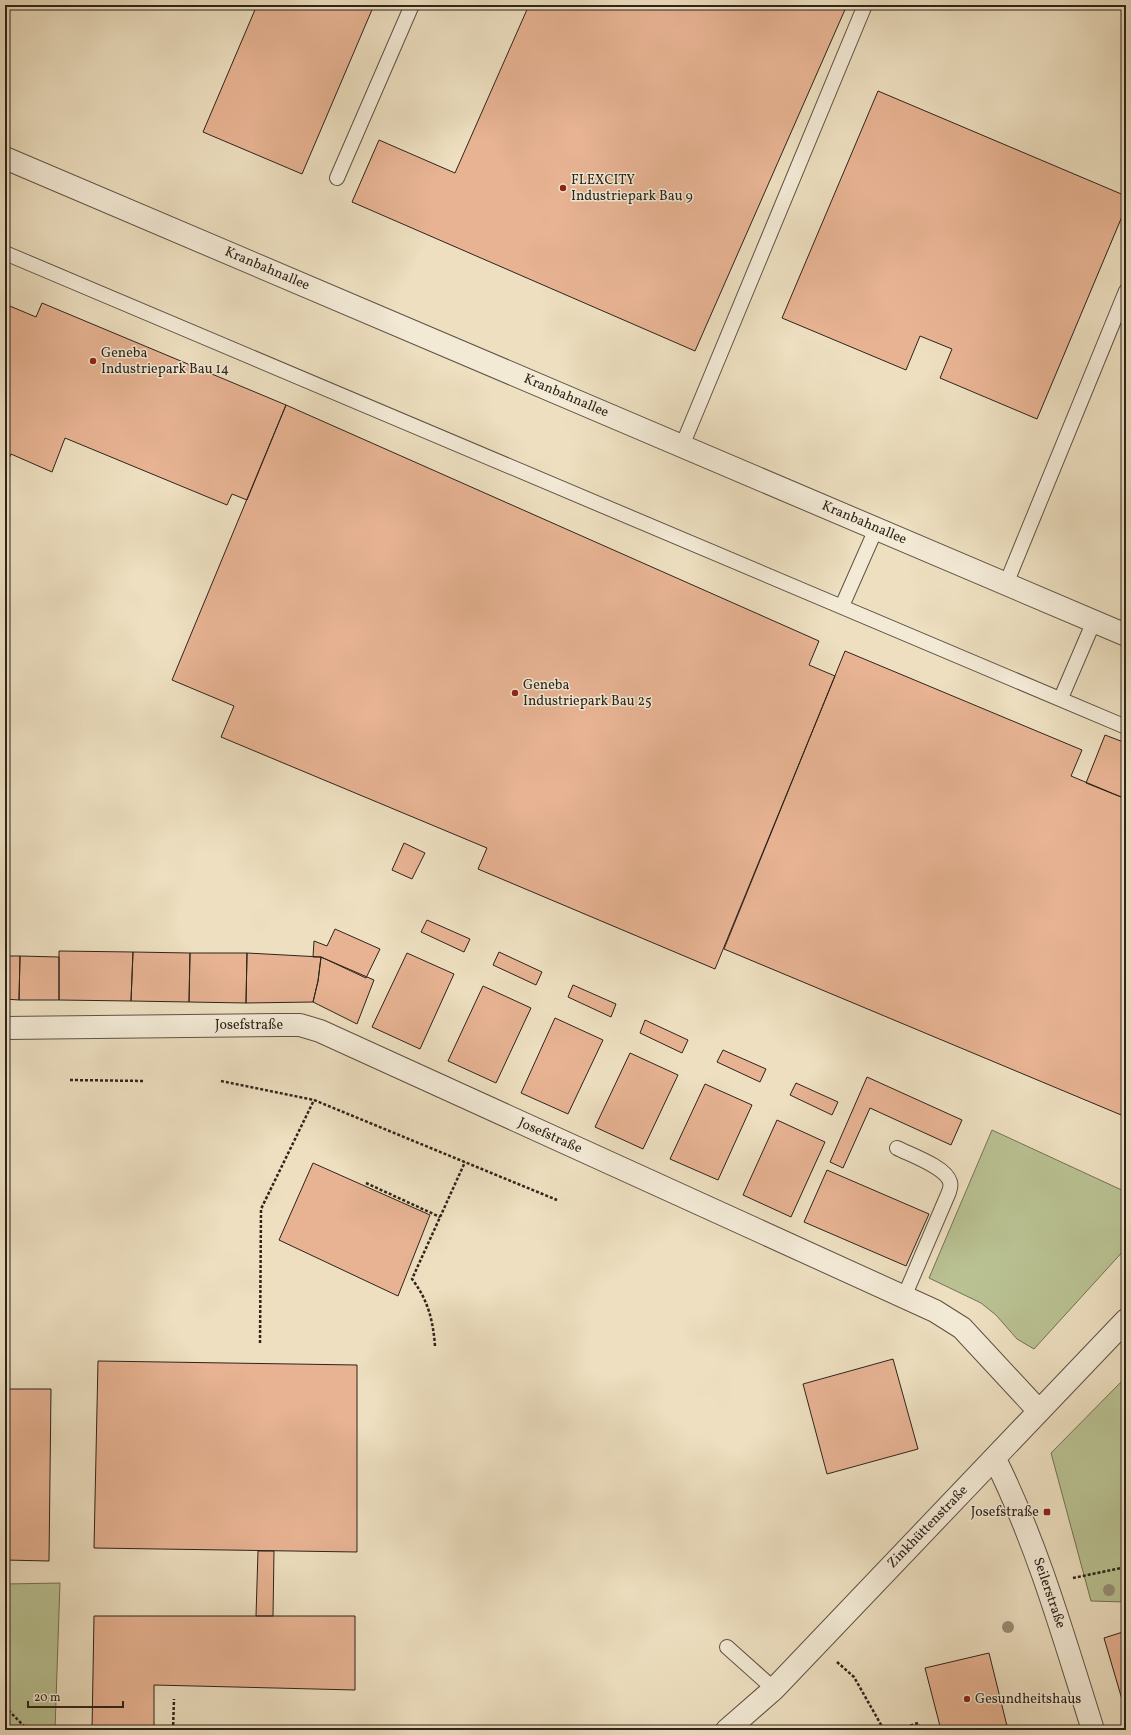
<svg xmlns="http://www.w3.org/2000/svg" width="1131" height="1735" viewBox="0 0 1131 1735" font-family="Vollkorn,serif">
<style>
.green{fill:#b9c192;stroke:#747256}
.building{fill:#e7b393;stroke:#2e241a}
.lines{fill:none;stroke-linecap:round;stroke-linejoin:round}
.service-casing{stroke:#5e5344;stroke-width:16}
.minor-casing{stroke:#5e5344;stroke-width:24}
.path{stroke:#2e241a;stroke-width:2.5;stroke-dasharray:3 2;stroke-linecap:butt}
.service{stroke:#f3ead6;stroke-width:14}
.minor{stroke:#f3ead6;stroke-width:22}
.tree{fill:#978e75}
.poi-dot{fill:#8f2418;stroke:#f3ead6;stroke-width:1.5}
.labels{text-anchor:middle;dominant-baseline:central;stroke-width:3;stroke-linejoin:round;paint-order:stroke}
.poi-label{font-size:14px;fill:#2e241a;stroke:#f3ead6;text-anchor:start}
.street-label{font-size:14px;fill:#2e241a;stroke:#f3ead6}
</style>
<rect width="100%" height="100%" fill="#eddfc0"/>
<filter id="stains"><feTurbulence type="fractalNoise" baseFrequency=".005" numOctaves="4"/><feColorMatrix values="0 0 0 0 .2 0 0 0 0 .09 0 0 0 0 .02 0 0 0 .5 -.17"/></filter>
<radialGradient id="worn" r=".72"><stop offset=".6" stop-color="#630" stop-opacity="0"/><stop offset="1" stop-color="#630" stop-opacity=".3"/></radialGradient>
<path class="green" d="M992,1130L1126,1192V1248L1034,1349L1017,1339L996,1315L981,1303L929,1278Z
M1126,1377V1602L1091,1601L1051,1453Z
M60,1583L55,1730H5V1584Z"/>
<path class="building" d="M257,5H374L302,174L203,132Z
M529,5H847L695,351L352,202L379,140L455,173Z
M878,91L1126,196V207L1037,419L940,378L952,349L920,336L906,370L782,318Z
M42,303L286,405L247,500L232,494L227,505L65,438L52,472L11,454L5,468V304L36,317Z
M286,405L819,641L809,665L835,676L715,969L478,869L487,848L221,737L234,706L172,680Z
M845,651L1082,750L1071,776L1126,799V1117L724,949Z
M1105,735L1126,743V799L1086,783Z
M404,843L425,853L412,879L392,870Z
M427,920L470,939L464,952L421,932Z
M335,929L380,949L366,978L321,957H313L314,941L327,946Z
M59,951L133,952L131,1001L59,1000Z
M133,952L190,953L189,1002L131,1001Z
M499,952L542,972L536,985L493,965Z
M190,953H247L246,1003L189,1002Z
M247,953L321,957L318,981L313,1002L246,1003Z
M407,953L454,974L420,1049L372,1027Z
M5,956H20L19,1000L5,999Z
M20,956L59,957V1000H19Z
M321,957L374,980L357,1024L313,1002L318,981Z
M573,985L616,1004L611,1017L568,997Z
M483,986L531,1008L496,1083L448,1061Z
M555,1018L603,1040L568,1114L521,1093Z
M645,1020L688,1040L682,1053L640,1033Z
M723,1050L766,1069L760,1082L717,1062Z
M630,1053L678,1075L643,1149L595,1127Z
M867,1077L962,1120L951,1145L870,1108L843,1168L830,1162Z
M796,1083L838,1102L832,1115L790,1095Z
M705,1084L752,1105L718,1180L670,1159Z
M777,1120L825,1142L791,1217L743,1195Z
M313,1163L430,1215L398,1296L279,1240Z
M827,1170L929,1214L906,1266L804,1222Z
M893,1359L918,1449L827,1474L803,1384Z
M98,1361L357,1365V1552L94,1548Z
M5,1389H51L49,1561L5,1560Z
M258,1551H274L273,1616H256Z
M94,1616H355V1690L154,1685V1730H92Z
M1126,1631V1713L1104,1638Z
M989,1653L1008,1730H941L925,1668Z"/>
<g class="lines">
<defs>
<path id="service" d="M337,178L412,5
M5,253L1126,727
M682,446L865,5
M1006,584L1126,291
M842,606L876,529
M1061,698L1094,621
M897,1148C911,1155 946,1167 950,1182C951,1185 950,1189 949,1192L904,1297
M727,1647L774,1689"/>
<path id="minor" d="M5,158L1126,635
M5,1028L281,1025H300L320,1031L935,1311L962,1328L1039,1411
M995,1459C1038,1546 1064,1638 1093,1730
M727,1730L774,1689L1126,1320"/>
</defs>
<use href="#service" class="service-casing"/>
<use href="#minor" class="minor-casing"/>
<path class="path" d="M70,1080L145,1081
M221,1081L314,1100L557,1200
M366,1183L440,1217
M260,1343L261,1209L314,1100
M435,1346C433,1320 428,1300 412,1279L465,1162
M1073,1578L1126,1567
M837,1662L854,1677L884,1730
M5,1707L28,1730
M173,1730L174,1699
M904,1730L903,1728L918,1723L920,1730"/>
<use href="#service" class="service"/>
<use href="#minor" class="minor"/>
</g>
<g class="tree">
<circle cx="1109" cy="1590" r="6"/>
<circle cx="1008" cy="1627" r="6"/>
</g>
<g class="poi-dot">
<circle cx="563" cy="188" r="4"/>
<circle cx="93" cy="361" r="4"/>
<circle cx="515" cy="693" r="4"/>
<rect x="1043" y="1508" width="8" height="8" rx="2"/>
<circle cx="967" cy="1699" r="4"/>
</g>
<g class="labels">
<g class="poi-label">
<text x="571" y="180">FLEXCITY<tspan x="571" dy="16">Industriepark Bau 9</tspan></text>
<text x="101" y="353">Geneba<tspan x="101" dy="16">Industriepark Bau 14</tspan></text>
<text x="523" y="685">Geneba<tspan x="523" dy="16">Industriepark Bau 25</tspan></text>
<text x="1039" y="1512" text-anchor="end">Josefstraße</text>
<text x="975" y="1699">Gesundheitshaus</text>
</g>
<g class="street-label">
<text transform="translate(267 269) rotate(23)">Kranbahnallee</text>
<text transform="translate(566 396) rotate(23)">Kranbahnallee</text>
<text transform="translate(864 523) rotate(23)">Kranbahnallee</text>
<text x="249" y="1025">Josefstraße</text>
<text transform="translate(550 1136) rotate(24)">Josefstraße</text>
<text transform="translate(928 1527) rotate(-46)">Zinkhüttenstraße</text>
<text transform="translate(1049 1593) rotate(71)">Seilerstraße</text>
</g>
</g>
<rect width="1131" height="1735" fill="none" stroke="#eddfc0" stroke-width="20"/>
<rect x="6" y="6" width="1119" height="1723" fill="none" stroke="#2e241a" stroke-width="2"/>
<rect x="10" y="10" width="1111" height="1715" fill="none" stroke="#2e241a"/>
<path d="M28 1701v6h95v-6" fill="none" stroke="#2e241a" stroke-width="2"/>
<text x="34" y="1701" font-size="12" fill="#2e241a" stroke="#f3ead6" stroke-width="3" paint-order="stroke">20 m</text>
<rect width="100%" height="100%" filter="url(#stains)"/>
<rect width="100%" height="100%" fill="url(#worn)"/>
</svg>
